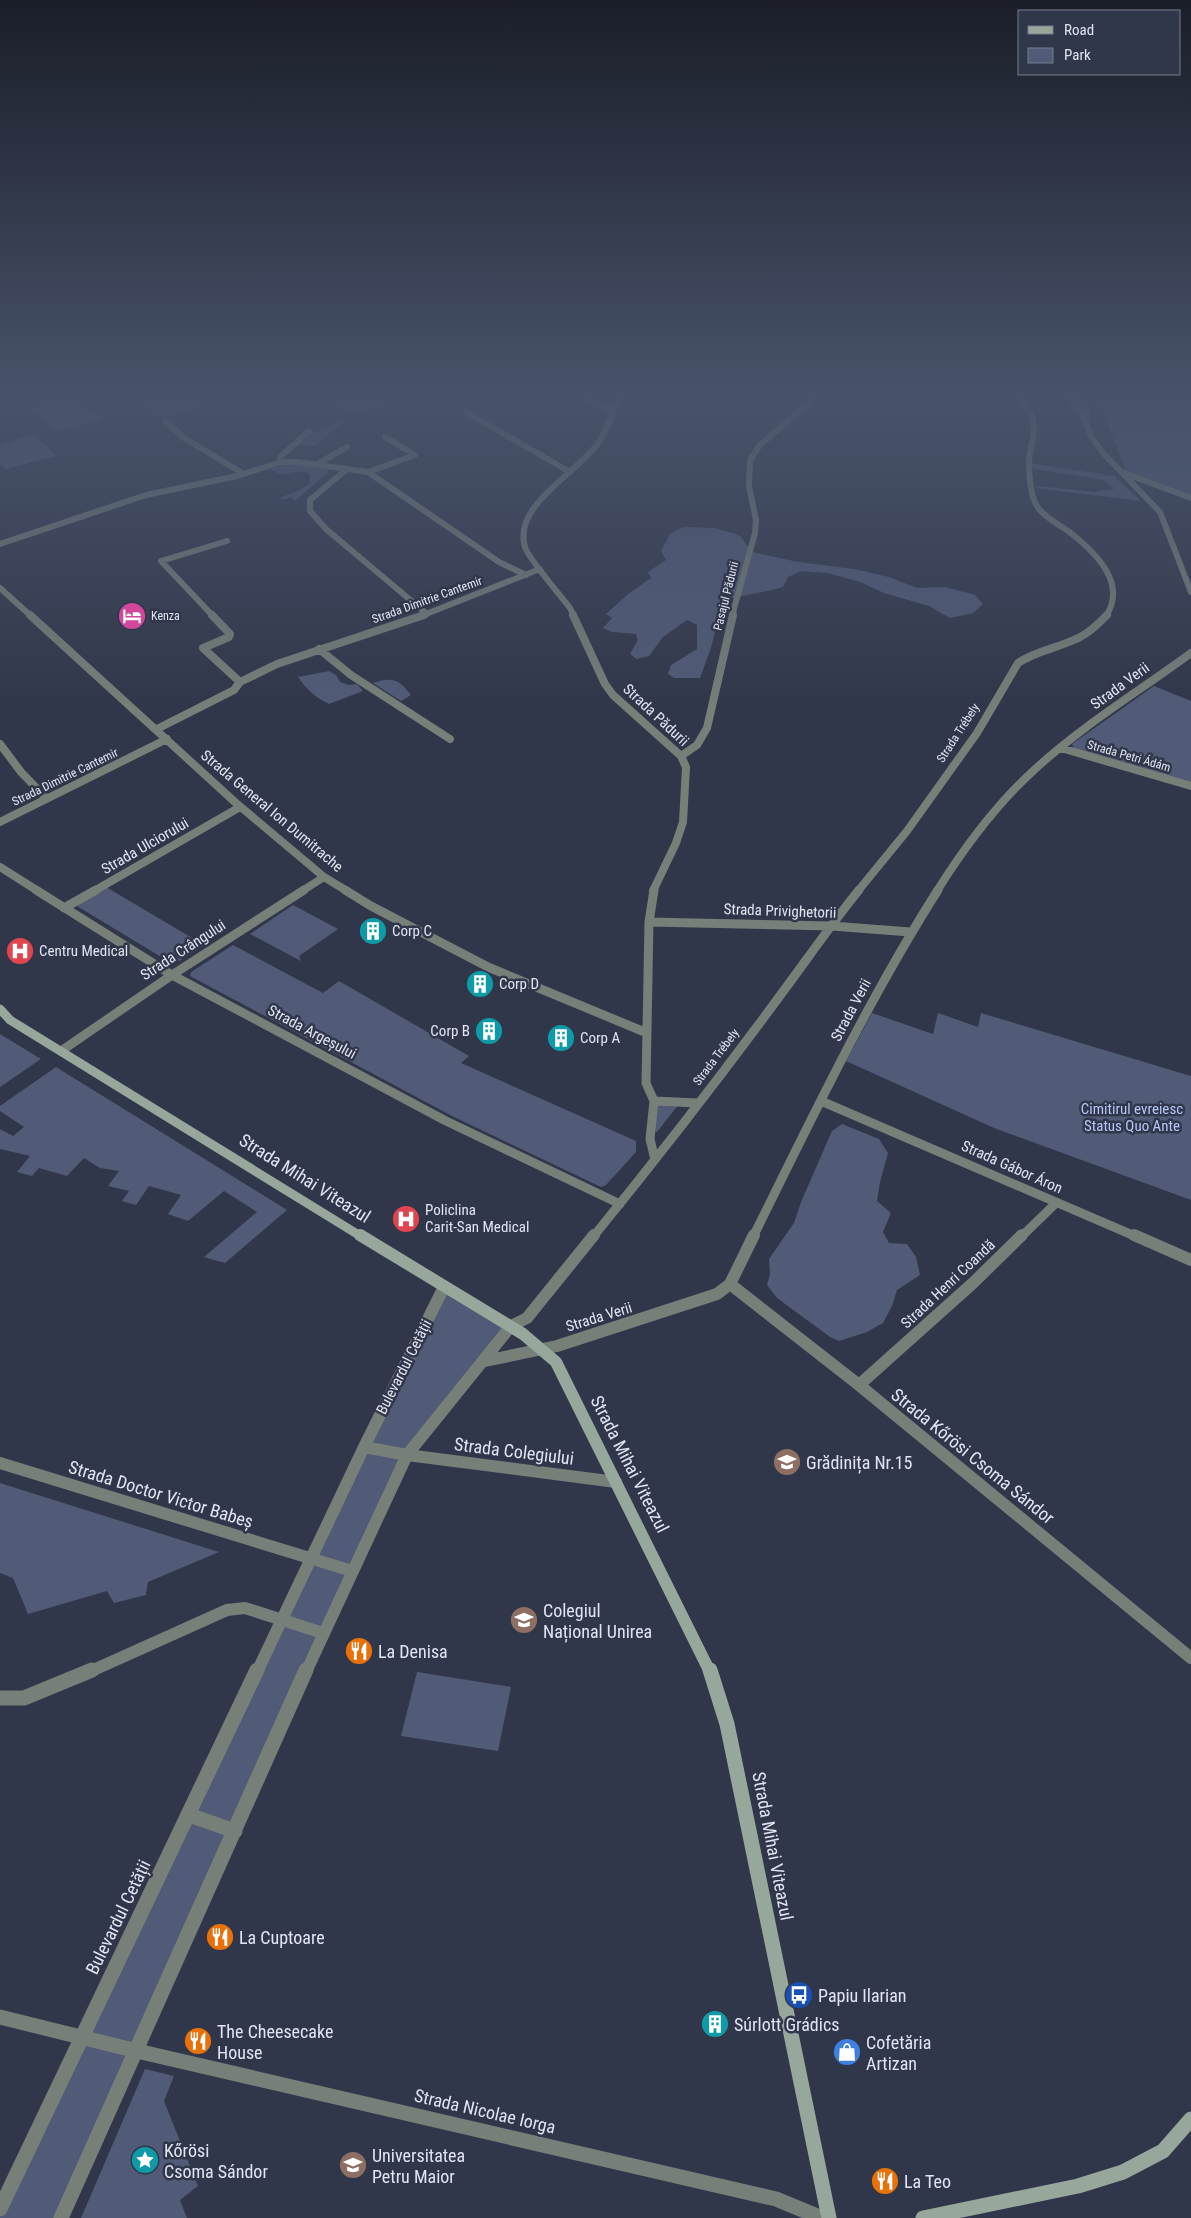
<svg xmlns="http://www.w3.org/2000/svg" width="1191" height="2218" viewBox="0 0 1191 2218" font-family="'Roboto Condensed',sans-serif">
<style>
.green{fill:#515a76}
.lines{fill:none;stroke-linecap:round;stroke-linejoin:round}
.street-far4{stroke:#767f78;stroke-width:6}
.street-far3{stroke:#767f78;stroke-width:8}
.street-far2{stroke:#767f78;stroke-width:9}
.street-far1{stroke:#767f78;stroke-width:12}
.street{stroke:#767f78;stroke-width:15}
.secondary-far2{stroke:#98a79c;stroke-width:9}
.secondary-far1{stroke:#98a79c;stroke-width:12}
.secondary{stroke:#98a79c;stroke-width:15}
.labels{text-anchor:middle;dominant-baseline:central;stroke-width:5;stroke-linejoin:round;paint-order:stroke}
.far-street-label{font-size:12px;fill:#e1e5f2;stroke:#31374a}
.far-poi-label{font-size:12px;fill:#e1e5f2;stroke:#31374a;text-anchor:start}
.street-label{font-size:15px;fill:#e1e5f2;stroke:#31374a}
.poi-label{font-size:15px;fill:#e1e5f2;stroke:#31374a;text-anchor:start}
.park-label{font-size:15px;fill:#b6c6fa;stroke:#31374a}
.near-street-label{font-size:18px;fill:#e1e5f2;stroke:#31374a}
.near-poi-label{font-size:18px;fill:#e1e5f2;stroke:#31374a;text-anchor:start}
</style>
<rect width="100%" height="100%" fill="#31374a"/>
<path class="green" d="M70,397H74L103,420L57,431L28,407Z
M132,397H233L162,418Z
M318,397H412L355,413Z
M1088,397H1191V498L1126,472L1101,407Z
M339,421L343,423L342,425L325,436L320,443L312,447L298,444L311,433Z
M34,435L57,456L6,469L0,464V444Z
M1030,463L1114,476L1141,501L1035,488L1038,486L1094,492L1114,489L1104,480L1034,469L1031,468Z
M291,464L327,469L329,472L295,501L291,497L282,500V497L300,490L310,483V475C302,468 293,474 283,474C279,474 273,471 269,469Z
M683,527L714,528L736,534L741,537L752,552L798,562L854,569L889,577L917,588L945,587L975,595L983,604L973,613L950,618L929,606L884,593L860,582L827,573L801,571L788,577L783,587C763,593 742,595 722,600L711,648L700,678H674L668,674L671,665L697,649V625L687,620L663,637L649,656L636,659L630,654L638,640L636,634L612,632L603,628L612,618L606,614L628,594L651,578L648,572L666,560L661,551L670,534Z
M329,671L336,675L340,682L349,685L357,684L363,691L329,704C316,698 306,689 298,677Z
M383,680C398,679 401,683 411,695L401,701L373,683Z
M1154,686L1191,701V783L1074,749L1072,744Z
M106,887L204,945L179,961L171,963L77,906L79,902Z
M293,905L338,929L299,956L301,961L250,934Z
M233,945L323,993L339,981L469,1056L461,1063L636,1141V1152L606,1185L601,1187L452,1116L190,976L191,972Z
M872,1013L933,1034L938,1013L978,1027L981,1013L1191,1076V1200L994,1128L846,1061Z
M0,1034L41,1059L0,1087Z
M56,1067L287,1210L225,1263L204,1257L257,1212L224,1191L188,1221L168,1214L181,1195L149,1186L136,1205L122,1201L129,1191L108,1186L119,1171L100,1168L84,1158L67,1176L39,1168L32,1176L17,1172L30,1156L0,1149V1129L13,1136L24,1127L0,1111V1106Z
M655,1099L679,1104L657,1132L655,1131Z
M842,1124L879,1139L888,1153L880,1182L877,1201L891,1213L883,1232L889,1243L907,1244L916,1257L920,1275L897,1290L892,1306L883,1323L867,1332L839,1341L830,1337L777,1298L767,1285L770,1274L769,1259L794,1223L801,1202L832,1131Z
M444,1287L511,1326L407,1455L61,2218H0V2209Z
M0,1483L219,1552L148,1582L146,1595L114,1603L107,1591L28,1614L13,1578L0,1573Z
M417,1672L511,1687L498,1751L401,1736Z
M145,2069L174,2076L164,2101L198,2186L180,2200L187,2218H81Z"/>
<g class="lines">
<path class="street-far4" d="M585,397L614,411
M1018,397C1022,403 1029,409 1032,415C1037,430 1030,447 1029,461C1029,474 1030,498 1039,509C1047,519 1062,526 1072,534C1097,554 1127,584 1106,616
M1068,397L1085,420L1091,436L1102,452L1160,512L1191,592
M1076,397L1085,406L1088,414L1085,420
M466,412L570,472
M165,421L184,438L244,474
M281,462L280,457L309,431
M319,463L347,447
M347,469L310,500V511L326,529L427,614
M368,472L415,455L385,437
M1124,473L1191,498
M0,544L146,495L237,476L281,462H298L368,472L499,562L526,575
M0,588L31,616
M213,616L161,561L227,541
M421,616L540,569
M574,616L570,608C561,596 528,558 525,547C512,505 580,471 599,442C607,428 613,412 620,397
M732,616L755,533L756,520L749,486L750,460L760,445L809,403L813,397"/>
<path class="street-far3" d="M30,615L236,803L324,877L347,891
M212,615L230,634L229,637L203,648L240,682
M573,615L605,684L613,695L681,756L686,767L683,822L676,843L653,891
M319,649L351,675L450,739
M157,729L234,690L240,682L277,664L424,615
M0,744L21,772L46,798
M1061,748L1191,786
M681,756L697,745L707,728L733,615
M0,822L167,739
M0,867L38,891
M94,891L240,807
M302,891L324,877
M858,891L907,831L977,733L1018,663C1036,651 1057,648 1076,639C1088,634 1098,624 1107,615
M937,891C964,848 995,806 1032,772C1080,727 1138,692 1191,653"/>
<path class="street-far2" d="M36,890L172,975L446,1121L620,1204
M345,890L371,906L488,967L647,1033
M654,890L649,922L646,1083L654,1101L650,1139L655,1160
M64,908L96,890
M649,922L832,926L910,932
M61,1051L172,975L304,890
M654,1101L698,1103
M821,1101L1137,1237
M593,1237C658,1157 721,1076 782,993C808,958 832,923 859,890
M753,1237C811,1120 868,1000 938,890
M1021,1237L1056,1203"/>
<path class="street-far1" d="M1134,1235L1191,1260
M730,1284L859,1385L1191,1658
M485,1361L557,1346L717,1294L730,1284L754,1235
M859,1385L973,1283L1022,1235
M364,1447L407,1455L616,1482
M0,1463L352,1571
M89,1672L227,1610L245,1608L323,1633
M257,1672L364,1447L444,1287
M306,1672L407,1455L511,1326L527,1318L594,1235"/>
<path class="street" d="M0,1698H24L92,1670
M189,1815L235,1831
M0,2017L137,2051L776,2199L822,2218
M0,2209L257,1670
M61,2218L306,1670"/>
<path class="secondary-far2" d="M0,1009L10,1020L362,1237"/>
<path class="secondary-far1" d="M360,1235L523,1334L556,1362L710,1672"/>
<path class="secondary" d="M710,1670L727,1724L829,2218
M923,2218L1078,2186L1123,2172L1163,2151L1191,2119"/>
</g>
<linearGradient id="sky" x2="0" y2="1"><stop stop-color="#1b1e29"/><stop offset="0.56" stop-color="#48536b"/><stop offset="1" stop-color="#48536b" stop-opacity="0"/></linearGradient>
<rect width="1191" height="708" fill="url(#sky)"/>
<defs>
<symbol id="hotel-disc" viewBox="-11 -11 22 22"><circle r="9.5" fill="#d1479c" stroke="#31374a"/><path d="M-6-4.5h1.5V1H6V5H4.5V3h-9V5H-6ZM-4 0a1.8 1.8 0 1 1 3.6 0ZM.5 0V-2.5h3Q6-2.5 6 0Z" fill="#fff"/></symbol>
<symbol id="building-disc" viewBox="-11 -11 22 22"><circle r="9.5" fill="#0f9aa8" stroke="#31374a"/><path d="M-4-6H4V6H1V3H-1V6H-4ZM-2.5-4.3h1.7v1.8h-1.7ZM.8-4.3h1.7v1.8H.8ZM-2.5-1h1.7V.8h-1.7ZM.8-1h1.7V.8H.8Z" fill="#fff"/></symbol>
<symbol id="hospital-disc" viewBox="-11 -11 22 22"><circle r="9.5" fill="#e0444e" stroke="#31374a"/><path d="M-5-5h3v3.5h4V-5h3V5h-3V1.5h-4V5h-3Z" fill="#fff"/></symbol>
<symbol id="school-disc" viewBox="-11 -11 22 22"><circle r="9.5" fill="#8d6e63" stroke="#31374a"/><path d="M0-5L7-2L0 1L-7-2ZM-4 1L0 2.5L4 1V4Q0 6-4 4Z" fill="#fff"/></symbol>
<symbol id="university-disc" viewBox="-11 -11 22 22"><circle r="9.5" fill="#8d6e63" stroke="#31374a"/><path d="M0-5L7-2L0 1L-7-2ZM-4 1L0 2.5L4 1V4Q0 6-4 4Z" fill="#fff"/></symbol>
<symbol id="restaurant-disc" viewBox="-11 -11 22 22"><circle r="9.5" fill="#e8710a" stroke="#31374a"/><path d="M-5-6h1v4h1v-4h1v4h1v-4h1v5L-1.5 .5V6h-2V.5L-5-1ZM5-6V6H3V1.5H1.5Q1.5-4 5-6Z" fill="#fff"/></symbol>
<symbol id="bus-disc" viewBox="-11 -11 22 22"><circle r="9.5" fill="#1a4fb4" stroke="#31374a"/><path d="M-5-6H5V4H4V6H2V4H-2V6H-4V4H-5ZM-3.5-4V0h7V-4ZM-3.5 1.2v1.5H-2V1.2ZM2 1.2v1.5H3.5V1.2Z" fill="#fff"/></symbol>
<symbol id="shop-disc" viewBox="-11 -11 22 22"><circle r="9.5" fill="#3f7fe0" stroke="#31374a"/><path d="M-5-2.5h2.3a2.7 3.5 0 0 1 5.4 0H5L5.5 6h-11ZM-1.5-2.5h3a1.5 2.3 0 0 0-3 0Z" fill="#fff"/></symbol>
<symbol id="sight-disc" viewBox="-11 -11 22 22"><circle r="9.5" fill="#0f9aa8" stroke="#31374a"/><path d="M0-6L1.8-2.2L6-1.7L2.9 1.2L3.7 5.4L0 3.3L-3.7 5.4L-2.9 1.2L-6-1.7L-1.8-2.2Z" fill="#fff"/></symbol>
</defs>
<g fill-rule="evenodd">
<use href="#hotel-disc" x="116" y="600" width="32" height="32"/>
<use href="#building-disc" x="357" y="915" width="32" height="32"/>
<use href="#hospital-disc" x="4" y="935" width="32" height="32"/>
<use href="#building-disc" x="464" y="968" width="32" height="32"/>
<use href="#building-disc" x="473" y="1015" width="32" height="32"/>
<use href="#building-disc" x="545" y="1022" width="32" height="32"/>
<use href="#hospital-disc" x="390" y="1203" width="32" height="32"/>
<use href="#school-disc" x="771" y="1446" width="32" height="32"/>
<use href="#university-disc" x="508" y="1604" width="32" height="32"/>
<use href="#restaurant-disc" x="343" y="1635" width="32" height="32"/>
<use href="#restaurant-disc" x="204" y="1921" width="32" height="32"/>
<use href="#bus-disc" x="783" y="1979" width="32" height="32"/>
<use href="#building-disc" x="699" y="2008" width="32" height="32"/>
<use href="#restaurant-disc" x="182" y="2025" width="32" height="32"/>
<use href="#shop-disc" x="831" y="2036" width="32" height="32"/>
<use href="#sight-disc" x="129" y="2144" width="32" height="32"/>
<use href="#university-disc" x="337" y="2149" width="32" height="32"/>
<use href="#restaurant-disc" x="869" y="2165" width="32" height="32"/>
</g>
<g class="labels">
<g class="far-street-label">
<text transform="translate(726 596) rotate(-76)">Pasajul Pădurii</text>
<text transform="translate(427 600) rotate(-20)">Strada Dimitrie Cantemir</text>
<text transform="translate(958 733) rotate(-57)">Strada Trébely</text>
<text transform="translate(1129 756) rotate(16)">Strada Petri Ádám</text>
<text transform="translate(65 777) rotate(-26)">Strada Dimitrie Cantemir</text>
<text transform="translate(716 1057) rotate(-53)">Strada Trébely</text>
</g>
<g class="far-poi-label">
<text x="151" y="616">Kenza</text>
</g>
<g class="street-label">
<text transform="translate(1120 686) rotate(-36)">Strada Verii</text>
<text transform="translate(656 715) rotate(43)">Strada Pădurii</text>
<text transform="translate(272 811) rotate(40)">Strada General Ion Dumitrache</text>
<text transform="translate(145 846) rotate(-30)">Strada Ulciorului</text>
<text transform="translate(780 911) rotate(2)">Strada Privighetorii</text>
<text transform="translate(183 950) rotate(-33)">Strada Crângului</text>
<text transform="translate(851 1010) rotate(-62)">Strada Verii</text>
<text transform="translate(312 1032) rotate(28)">Strada Argeșului</text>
<text transform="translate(1012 1167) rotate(24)">Strada Gábor Áron</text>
<text transform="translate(948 1284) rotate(-43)">Strada Henri Coandă</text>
<text transform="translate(599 1317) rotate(-17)">Strada Verii</text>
<text transform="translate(404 1367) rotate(-63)">Bulevardul Cetății</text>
</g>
<g class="poi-label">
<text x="392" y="931">Corp C</text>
<text x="39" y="951">Centru Medical</text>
<text x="499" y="984">Corp D</text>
<text x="470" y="1031" text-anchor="end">Corp B</text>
<text x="580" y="1038">Corp A</text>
<text x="425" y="1210">Policlina<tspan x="425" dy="17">Carit-San Medical</tspan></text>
</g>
<g class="park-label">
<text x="1132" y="1109">Cimitirul evreiesc<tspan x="1132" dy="17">Status Quo Ante</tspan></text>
</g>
<g class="near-street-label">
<text transform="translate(305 1178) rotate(32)">Strada Mihai Viteazul</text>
<text transform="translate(514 1451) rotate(7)">Strada Colegiului</text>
<text transform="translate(973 1456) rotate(39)">Strada Kőrösi Csoma Sándor</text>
<text transform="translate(630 1464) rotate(63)">Strada Mihai Viteazul</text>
<text transform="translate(161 1494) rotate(17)">Strada Doctor Victor Babeș</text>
<text transform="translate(773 1846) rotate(79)">Strada Mihai Viteazul</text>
<text transform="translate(118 1917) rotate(-64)">Bulevardul Cetății</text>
<text transform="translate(485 2111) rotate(13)">Strada Nicolae Iorga</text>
</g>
<g class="near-poi-label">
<text x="806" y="1462">Grădinița Nr.15</text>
<text x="543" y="1610">Colegiul<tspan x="543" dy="21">Național Unirea</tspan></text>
<text x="378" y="1651">La Denisa</text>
<text x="239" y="1937">La Cuptoare</text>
<text x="818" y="1995">Papiu Ilarian</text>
<text x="734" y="2024">Súrlott Grádics</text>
<text x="217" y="2031">The Cheesecake<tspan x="217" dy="21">House</tspan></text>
<text x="866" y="2042">Cofetăria<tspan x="866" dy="21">Artizan</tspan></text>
<text x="164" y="2150">Kőrösi<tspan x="164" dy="21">Csoma Sándor</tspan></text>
<text x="372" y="2155">Universitatea<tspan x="372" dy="21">Petru Maior</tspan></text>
<text x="904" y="2181">La Teo</text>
</g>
</g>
<rect x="1018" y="10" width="162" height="65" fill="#31374a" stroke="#777d8d"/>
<rect x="1028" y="26" width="25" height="8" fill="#98a79c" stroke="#777d8d"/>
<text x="1064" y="35" font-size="15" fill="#e1e5f2">Road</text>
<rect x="1028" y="48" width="25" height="15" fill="#515a76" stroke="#777d8d"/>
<text x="1064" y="60" font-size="15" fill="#e1e5f2">Park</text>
</svg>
